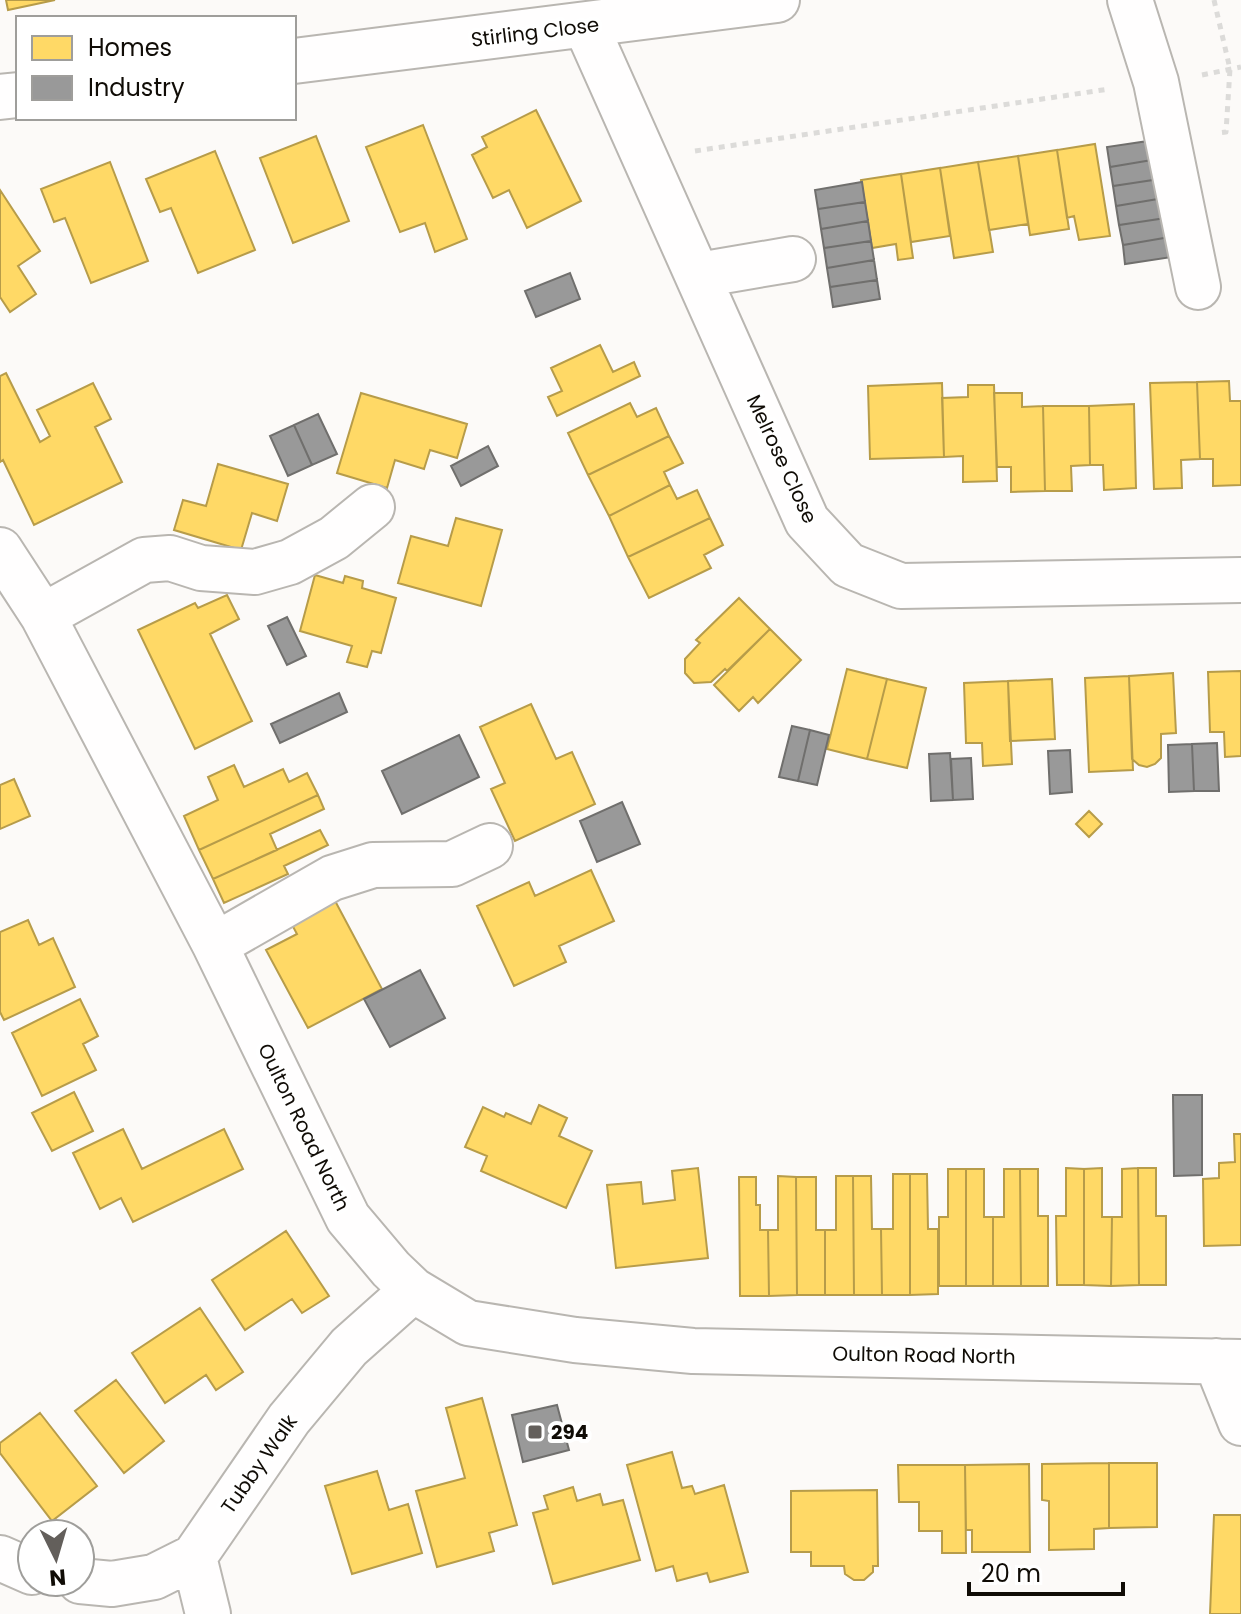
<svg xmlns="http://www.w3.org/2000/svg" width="1241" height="1614" viewBox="0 0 1241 1614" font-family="Poppins,sans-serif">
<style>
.homes{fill:#ffd966;stroke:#b79c49;stroke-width:2}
.industry{fill:#999;stroke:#706f6d;stroke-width:2}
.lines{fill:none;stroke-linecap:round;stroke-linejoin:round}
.minor-casing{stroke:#b9b6b1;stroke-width:48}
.path{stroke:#dcdbd9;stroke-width:5;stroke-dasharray:6 6;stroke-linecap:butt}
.minor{stroke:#fffefe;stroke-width:44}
.poi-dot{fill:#635f5b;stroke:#fff;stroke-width:3}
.labels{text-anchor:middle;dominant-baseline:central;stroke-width:8;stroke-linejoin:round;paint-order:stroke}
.street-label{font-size:20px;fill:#100c06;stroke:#fff}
.poi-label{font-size:20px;font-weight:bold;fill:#100c06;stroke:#fff;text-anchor:start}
</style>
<rect width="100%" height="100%" fill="#fcfaf8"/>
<path class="homes" d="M6,0H55L8,10Z
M536,110L581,201L527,228L509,190L493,198L472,155L487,147L482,137Z
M423,125L467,239L435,252L425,223L400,232L366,147Z
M316,136L349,221L293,243L260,158Z
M1095,144L1110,236L1079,240L1074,216L1067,218L1057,150Z
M1057,150L1069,229L1030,235L1018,156Z
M215,151L255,250L198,273L171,208L160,212L146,179Z
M1018,156L1028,224L989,230L978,162Z
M110,162L148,261L91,283L65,218L54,222L41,189Z
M978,162L993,252L954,258L940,168Z
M940,168L950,236L911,242L901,174Z
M901,174L913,258L898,260L896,244L872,248L861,180Z
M0,190L40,251L18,266L36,294L10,312L0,297Z
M600,345L613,372L634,362L640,376L557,416L548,397L562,391L551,368Z
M6,373L40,442L50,436L37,410L93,383L111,419L95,427L122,482L34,525L3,460L0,462V376Z
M1229,381L1230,401H1241V485L1213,486V459H1200L1197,382Z
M1197,382L1200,459L1181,460L1182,488L1154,489L1150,383Z
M942,383L944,457L870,459L868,386Z
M968,385H994L997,481L963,482V456L944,457L942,398L968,397Z
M361,393L467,424L457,458L430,450L424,469L395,460L387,488L337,473Z
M994,393H1022V407L1043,406L1045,491L1011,492V467H997Z
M630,403L637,417L656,408L669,436L588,475L568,433Z
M1134,404L1136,488L1104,490L1103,465H1090L1089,406Z
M1043,406H1089L1090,465L1071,466L1072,491H1045Z
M669,436L683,463L664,472L670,485L609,516L588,475Z
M218,464L288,484L277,521L252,513L241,550L174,530L183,500L206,506Z
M670,485L677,499L697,490L710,518L628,557L609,516Z
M456,518L502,530L481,606L398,583L411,536L448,546Z
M710,518L723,545L704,555L711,568L649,598L628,557Z
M315,575L343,583L345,576L363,581L362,588L396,598L381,653L372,651L367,667L347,662L352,646L300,631Z
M227,595L239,619L210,634L252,721L195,749L138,630L195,603L198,608Z
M739,598L770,629L727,671L725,669L711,682L694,683L685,673V659L700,643L696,640Z
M770,629L801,660L758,703L753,697L739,711L714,685Z
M847,669L887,679L867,759L827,749Z
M1241,671V756L1225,757L1224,732H1210L1208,672Z
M1173,673L1176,733L1161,734V758L1155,764L1147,767L1139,765L1132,759L1129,676Z
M1129,676L1133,770L1089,772L1085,678Z
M887,679L926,688L907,768L867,759Z
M1052,679L1055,739L1010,741L1008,681Z
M1008,681L1012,764L983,766L982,743H966L964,683Z
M531,704L556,759L572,752L595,804L515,841L491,789L505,783L480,727Z
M234,765L244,787L283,769L289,782L307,773L318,795L199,850L184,816L218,800L208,777Z
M14,779L30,816L0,829V785Z
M318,795L324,809L270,834L277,850L213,879L199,850Z
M1089,811L1102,824L1089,837L1076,824Z
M320,830L328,845L284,866L288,874L224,903L213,879Z
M591,870L614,921L559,946L566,962L514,986L477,906L529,882L535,896Z
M333,897L382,989L308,1028L266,950L297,934L290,921Z
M28,920L39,945L53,938L75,987L4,1020L0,1012V932Z
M80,999L98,1036L83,1044L96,1070L42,1096L12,1033Z
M74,1092L93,1131L52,1151L32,1113Z
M539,1105L567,1118L559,1136L592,1151L566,1208L481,1171L487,1156L465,1147L483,1107L504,1117L506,1113L531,1124Z
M123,1129L142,1169L224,1129L243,1169L133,1222L121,1198L100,1209L73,1153Z
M1234,1134H1241V1245L1204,1246L1203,1179L1219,1178V1163L1235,1162Z
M698,1168L708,1258L616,1268L607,1185L641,1182L643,1204L675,1200L672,1171Z
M1066,1168L1084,1169V1285H1057L1056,1216H1066Z
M1102,1168V1217H1112L1111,1286L1084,1285V1169Z
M1138,1168L1139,1285L1111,1286L1112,1217H1122V1169Z
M1138,1168H1156V1216H1166V1285H1139Z
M948,1169H966V1286H939V1217H948Z
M966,1169H984V1217H993V1286H966Z
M1004,1169H1020L1021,1286H993V1217H1004Z
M1020,1169H1038V1216H1048V1286H1021Z
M893,1174H910V1295H882L881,1229H893Z
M910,1174H927L928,1229H938V1294L910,1295Z
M778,1176L796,1177L797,1295L769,1296L768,1230H778Z
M836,1176H853L854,1295H825V1230H836Z
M853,1176H871L872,1229H881L882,1295H854Z
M739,1177H756V1205H760V1230H768L769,1296H740Z
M796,1177H816V1230H825V1295H797Z
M286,1231L329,1296L302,1313L292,1299L245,1330L212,1280Z
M200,1308L243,1372L216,1390L206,1375L165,1403L132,1353Z
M116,1380L164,1441L124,1473L75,1411Z
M482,1398L517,1525L489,1533L494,1551L437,1567L416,1491L465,1478L446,1408Z
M40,1413L97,1486L52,1521L0,1453V1443Z
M672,1452L682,1488L692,1486L695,1494L724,1485L748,1572L710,1582L707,1573L677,1581L673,1566L656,1571L627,1465Z
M1109,1463H1157V1527L1109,1528Z
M1109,1463V1528L1094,1529V1549L1049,1550V1501L1042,1500V1464Z
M1029,1464L1030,1552H972V1530H966L965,1465Z
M898,1465H965L966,1553H942V1531H919V1502H899Z
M377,1471L389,1510L408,1504L422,1553L352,1574L325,1486Z
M573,1487L577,1501L600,1494L603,1505L623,1500L640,1560L553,1584L533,1513L548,1509L544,1496Z
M877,1490L878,1566H873V1572L864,1580H854L845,1574L844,1566H811V1552H791V1491Z
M1214,1515H1241V1614H1210Z"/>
<path class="industry" d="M1155,140L1158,159L1110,167L1107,147Z
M1158,159L1160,179L1113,186L1110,167Z
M1160,179L1164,198L1116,206L1113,186Z
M862,182L865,202L818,209L815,190Z
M1164,198L1166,218L1119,225L1116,206Z
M865,202L868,221L821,229L818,209Z
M1166,218L1170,237L1123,245L1119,225Z
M868,221L871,241L824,248L821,229Z
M1170,237L1172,257L1125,264L1123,245Z
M871,241L874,260L827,268L824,248Z
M874,260L877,280L830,287L827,268Z
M570,273L580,299L536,317L525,291Z
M877,280L880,299L833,307L830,287Z
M318,414L337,454L312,465L294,425Z
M294,425L312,465L288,476L270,436Z
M488,446L498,466L461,486L451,466Z
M287,617L306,656L287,665L268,626Z
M339,693L347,712L280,743L271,724Z
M792,726L810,730L798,781L779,777Z
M810,730L829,735L817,785L798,781Z
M459,735L479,777L402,814L382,771Z
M1217,743L1219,791H1194L1192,744Z
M1192,744L1194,791L1169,792L1168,745Z
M1070,750L1072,792L1050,794L1048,751Z
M950,753L953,800L931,801L929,754Z
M971,758L973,799L953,800L951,759Z
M622,802L640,844L597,862L580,821Z
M420,970L445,1018L390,1047L364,999Z
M1173,1095H1202V1175L1174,1176Z
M557,1405L569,1450L523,1462L512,1415Z"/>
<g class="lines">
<defs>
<path id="minor" d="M1130,0L1156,82L1198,287
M586,26L807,521L848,565L901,586L1241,580
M294,61L777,0
M0,97L18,95
M699,275L793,259
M0,550L43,616L215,945L348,1218L391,1269L413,1290L468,1323L575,1340L693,1351L1241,1362
M43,616L144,560L170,558L201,568L255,572L290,562L334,538L372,507
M215,945L332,878L373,865L452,864L490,846
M1216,1361L1241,1423
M194,1557L208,1614
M0,1558L32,1572
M80,1581L112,1584L154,1577L194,1557L289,1419L349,1347L413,1290"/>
</defs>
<use href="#minor" class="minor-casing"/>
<path class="path" d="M1214,0L1230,69L1226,132L1217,133
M1202,75L1241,67
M695,151L1109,89"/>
<use href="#minor" class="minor"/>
</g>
<rect class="poi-dot" x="527" y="1424" width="16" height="16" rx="4"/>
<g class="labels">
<g class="street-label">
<text transform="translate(535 32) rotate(-7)">Stirling Close</text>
<text transform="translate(782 459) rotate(65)">Melrose Close</text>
<text transform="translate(304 1127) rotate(64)">Oulton Road North</text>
<text transform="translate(924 1355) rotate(1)">Oulton Road North</text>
<text transform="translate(259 1464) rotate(-55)">Tubby Walk</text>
</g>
<g class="poi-label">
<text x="551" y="1432">294</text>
</g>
</g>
<rect x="16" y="16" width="280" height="104" fill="#ffffff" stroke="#9f9e9b" stroke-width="2"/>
<rect x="32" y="36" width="40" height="24" fill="#ffd966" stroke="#9f9e9b" stroke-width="2"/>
<text x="88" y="56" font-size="24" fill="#100c06">Homes</text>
<rect x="32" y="76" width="40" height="24" fill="#999999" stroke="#9f9e9b" stroke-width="2"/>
<text x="88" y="96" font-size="24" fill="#100c06">Industry</text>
<g transform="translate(56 1558) rotate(175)"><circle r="38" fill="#ffffff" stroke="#9f9e9b" stroke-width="2"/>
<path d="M0-6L14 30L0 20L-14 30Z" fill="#635f5b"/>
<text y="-12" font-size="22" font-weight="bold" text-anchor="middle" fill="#100c06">N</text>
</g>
<path d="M969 1582v12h154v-12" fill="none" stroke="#100c06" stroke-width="4"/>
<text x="981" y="1582" font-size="24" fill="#100c06" stroke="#ffffff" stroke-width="6" paint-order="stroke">20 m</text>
</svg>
